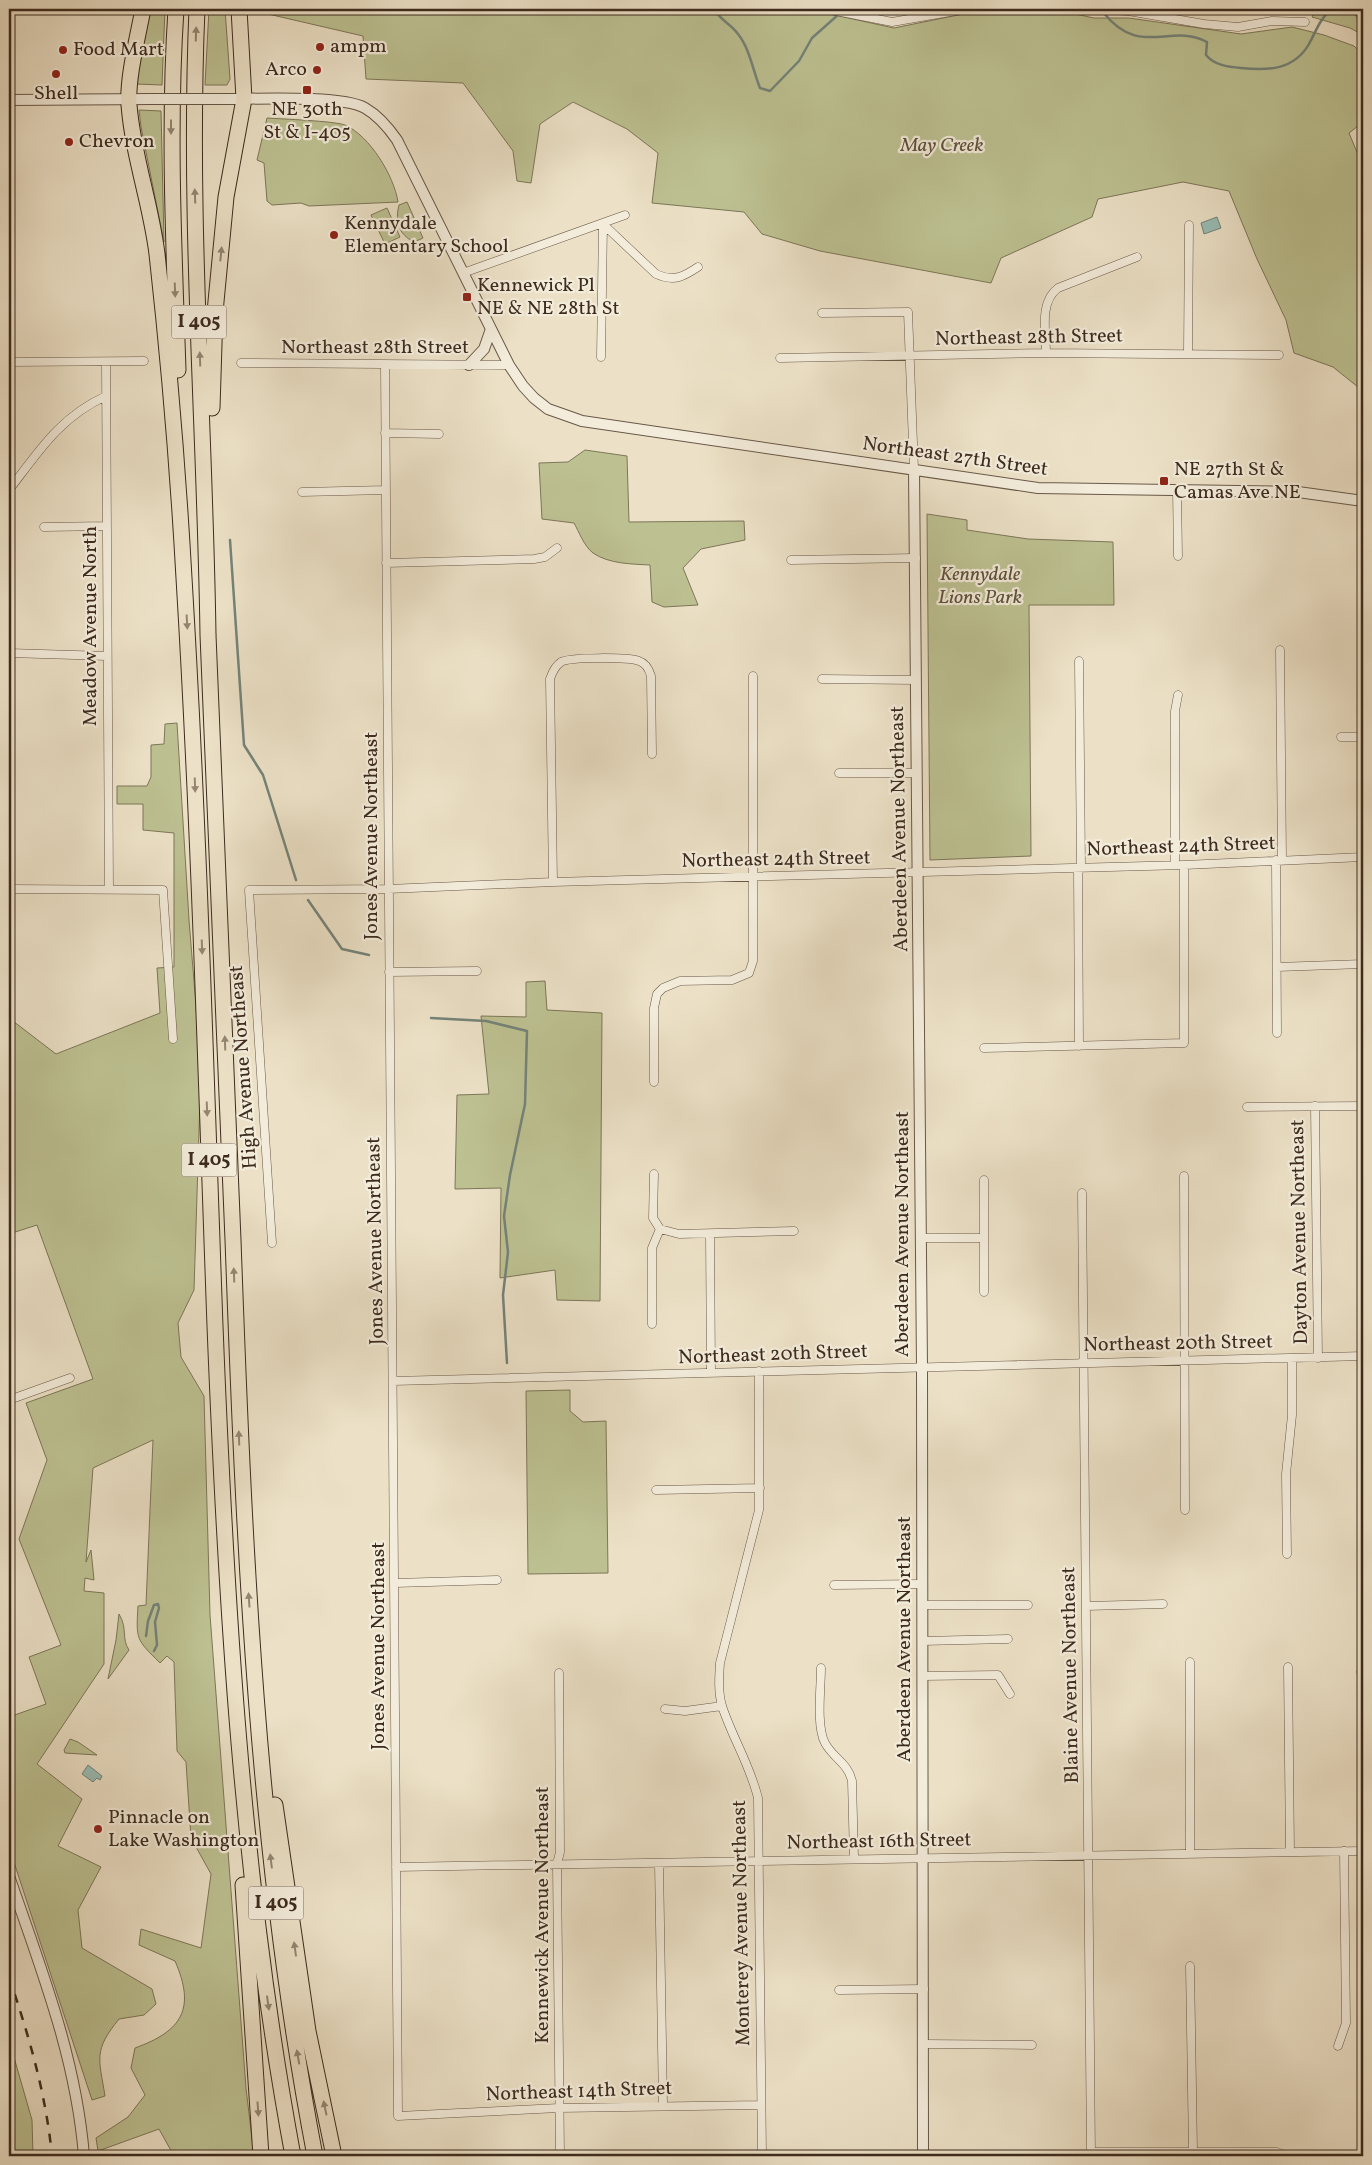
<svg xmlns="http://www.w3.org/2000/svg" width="1372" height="2165" viewBox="0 0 1372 2165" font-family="Vollkorn,serif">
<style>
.green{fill:#bdc192;stroke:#7d7658}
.water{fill:#99bdb6;stroke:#748379}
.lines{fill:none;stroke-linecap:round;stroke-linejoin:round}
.stream{stroke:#748379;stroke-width:2.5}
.minor-casing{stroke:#695848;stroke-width:9}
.tertiary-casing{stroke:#695848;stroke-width:12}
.motorway-casing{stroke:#3d2b1e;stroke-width:17}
.minor{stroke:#f3ecdb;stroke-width:8}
.tertiary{stroke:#f3ecdb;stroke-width:10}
.motorway{stroke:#ece1c7;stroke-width:15}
.rail{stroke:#3d2b1e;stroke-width:2.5;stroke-dasharray:9 9;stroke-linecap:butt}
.tertiary-bridge-casing{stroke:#695848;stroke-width:12;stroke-linecap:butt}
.tertiary-bridge{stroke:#f3ecdb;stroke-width:10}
.oneway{fill:#948672}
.poi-dot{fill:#8f2418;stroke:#f3ecdb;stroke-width:2}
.labels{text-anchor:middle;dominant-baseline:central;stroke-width:4.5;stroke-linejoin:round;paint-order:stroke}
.shield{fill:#f3ecdb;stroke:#746557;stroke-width:1}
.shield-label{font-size:19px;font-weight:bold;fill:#3d2b1e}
.poi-label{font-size:20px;fill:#3d2b1e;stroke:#f3ecdb;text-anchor:start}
.park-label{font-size:20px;font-style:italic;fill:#5d503b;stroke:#f3ecdb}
.street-label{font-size:20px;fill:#3d2b1e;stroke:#f3ecdb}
</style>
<rect width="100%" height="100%" fill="#ece1c7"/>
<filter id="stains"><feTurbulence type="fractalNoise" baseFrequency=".004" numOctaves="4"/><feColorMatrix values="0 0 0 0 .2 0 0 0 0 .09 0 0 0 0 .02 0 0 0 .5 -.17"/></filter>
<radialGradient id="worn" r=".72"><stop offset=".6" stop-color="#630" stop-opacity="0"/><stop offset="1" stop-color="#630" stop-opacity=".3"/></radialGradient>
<path class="green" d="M148,9H165L162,85L136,84Z
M209,9H225L230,79L227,85H205Z
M267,9H807L894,28L978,11L1004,9H1052L1094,18H1129L1241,34L1292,27L1324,35L1354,46L1363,55V122L1349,133L1359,157L1363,159V391L1333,367L1294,353L1286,320L1257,259L1229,191L1183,182L1098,199L1092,217L1001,258L991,283L820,251L762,234L744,212L652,203L658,153L627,129L573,102L540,124L531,183L517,181L513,151L463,83L366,79L363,36L268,14Z
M866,9H933C910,14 888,14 866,9Z
M1316,9H1363V35L1350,28L1312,17Z
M139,110L161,111L164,242L141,127Z
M267,118C282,119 334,121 345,125C370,136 394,176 398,202L309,206L301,203L272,205L267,201L264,163L257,160Z
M407,202L423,238L414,242C398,234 395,221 399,205Z
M387,208L400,237L385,244L371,215Z
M585,450L627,456L629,522L744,521L745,540L701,549L683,568L698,605L664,607L652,602L650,565C632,564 609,564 593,553C584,546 579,532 574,523L542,519L539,463L568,462Z
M927,514L967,520V530L1028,539L1113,542L1114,605H1029L1031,856L930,860Z
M177,723L189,920L201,1068L194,1290L178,1323L181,1357L204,1396L210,1615L246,2088L254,2156H174L159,2129L98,2151L96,2138L128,2117L145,2095L131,2068L135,2048C182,2031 196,2009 175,1961L139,1945L141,1929L201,1948L211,1874L191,1838L186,1762L177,1751L174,1662L167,1656L160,1663C136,1639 136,1640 138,1606L146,1605L153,1440L93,1468L86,1562L91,1550L94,1580L85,1578L84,1591L104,1593V1664L37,1764L82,1799L58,1846L101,1867L78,1910L82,1948L152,1989L156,2004L144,2015L119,2019C93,2051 99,2058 105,2096L92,2100L9,1847V1717L46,1704L29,1657L61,1645L19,1539L47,1460L26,1403L93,1379L37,1225L9,1234V1018L56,1054L160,1013L157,968L174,967V833L143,830V804H117V786H147L151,777V745L164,744L165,724Z
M545,981L547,1010L602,1013L600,1301L557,1300L555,1270L500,1278L501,1188L455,1189L457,1095L489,1094L481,1016L526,1017V982Z
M570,1390V1411L583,1422L606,1421L608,1573L528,1574L526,1391Z
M119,1614C128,1629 121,1638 129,1650L108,1679L116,1640Z
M70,1739L78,1742L97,1755L65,1753L64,1750Z
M9,2040L32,2120L33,2156H9Z"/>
<path class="water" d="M1217,217L1221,228L1204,234L1201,223Z
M88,1765L102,1776L100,1780L97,1778L93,1782L82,1774Z"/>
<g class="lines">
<path class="stream" d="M589,9C601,14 612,15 624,9
M714,9C721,21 731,24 738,34C750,49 753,71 760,88L770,91L799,61L812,38L839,14
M1351,9L1363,23
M1103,12C1140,59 1170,22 1207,42L1206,55C1214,65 1228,67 1241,68C1268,71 1294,70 1309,44C1316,31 1320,19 1331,9
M230,540L244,745L263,775L296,880
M308,900L342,949L369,955
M431,1018L486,1021L527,1031L525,1104L510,1175L504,1216L508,1252L503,1295L507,1363
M146,1636L148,1621L154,1605L158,1604L159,1608L155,1622L157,1645L154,1651"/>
<defs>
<path id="minor" d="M826,9L892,22L967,9
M1089,9L1128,11L1204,24L1238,27L1272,21L1305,22
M603,224L656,274C674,282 683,277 698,267
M463,273L625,215
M822,313L908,312L914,470
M1046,353C1046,332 1039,302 1058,288L1137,257
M1188,354L1189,225
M601,357L603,224
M780,358L1046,353L1279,355
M9,362L144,361
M106,362L109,889
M241,363L509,365
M385,365L398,2116L559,2108L761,2105
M385,433L439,434
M9,490C39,451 60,417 106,396
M1177,490L1178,556
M302,492L386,490
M44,527L106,526
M791,560L916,558
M386,563L534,559L545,557L557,548
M1280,650L1282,860
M9,653L107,656
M1079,661L1081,867
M822,679L916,680
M1341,737H1363
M839,773H917
M1276,860L1277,1033
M1175,865V711L1178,695
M1078,868L1079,1046
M553,882L550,679C552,673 555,666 561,662C569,657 629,657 639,661C646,663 649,669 651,676L652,754
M9,889L163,890L173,1039
M1277,967L1363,964
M389,972L477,971
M984,1048L1184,1043V865
M654,1082V1008L657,994L663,988L680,981L732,980L749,973L753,961V676
M1315,1106L1318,1358
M1247,1107L1363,1106
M1184,1176L1185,1510
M984,1180V1292
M1082,1193L1091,2156
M660,1229L679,1234L794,1231
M710,1234L711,1373
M921,1238H984
M272,1243L249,890L388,889L553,882L1184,865L1363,857
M652,1324V1248L660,1229L653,1218L654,1174
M759,1371V1510L720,1663C719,1677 718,1692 722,1706C732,1737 750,1765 758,1798L762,2156
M393,1381L1363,1356
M9,1400L70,1378
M656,1490L760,1488
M1287,1554L1286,1474L1292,1415V1358
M395,1583L497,1580
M834,1585L922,1584
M922,1605H1028
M1086,1606L1163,1604
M922,1641L1008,1639
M1190,1662V1853
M1288,1667L1290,1852
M821,1668C821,1688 816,1726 825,1743C833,1758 848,1763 852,1781L854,1858
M1361,1672H1363
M559,1673L560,1852L557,1864L560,2156
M922,1676L998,1675L1010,1694
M665,1709L685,1711L722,1706
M659,1863L663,2105
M396,1867L1363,1851
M1190,1966L1193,2151
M839,1990L924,1989
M924,2044L1032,2045
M1338,2046L1346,2023L1344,1851
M1091,2152H1277L1286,2156"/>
<path id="tertiary" d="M227,99C257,99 342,95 365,108C379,116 388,127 397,140L509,365L523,386L534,398L548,409L582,421L1038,488L1298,492L1363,501
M9,100L152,99
M469,365L484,349L491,329
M914,470L922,1367L923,2156
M9,1876C41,1969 76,2057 84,2156"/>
<path id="motorway" d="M143,9C138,36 127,78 129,105C133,156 151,204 157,254C169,362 178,470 184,578C199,827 206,1077 215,1326C226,1604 242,1882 293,2156
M176,9C168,129 174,249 178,370
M197,9C188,217 205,426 208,635C216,837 225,1038 233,1240C244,1547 257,1854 315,2156
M212,408L215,312L226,197L244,99L239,9
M275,1805L308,2031L334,2156
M243,1885L261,2156"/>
</defs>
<use href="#minor" class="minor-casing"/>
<use href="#tertiary" class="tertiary-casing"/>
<use href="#motorway" class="motorway-casing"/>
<use href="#minor" class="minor"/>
<use href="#tertiary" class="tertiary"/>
<use href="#motorway" class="motorway"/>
<path class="rail" d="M9,1977C29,2036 46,2094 52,2156"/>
<defs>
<path id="tertiary-bridge" d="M152,99H227"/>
</defs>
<use href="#tertiary-bridge" class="tertiary-bridge-casing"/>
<use href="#tertiary-bridge" class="tertiary-bridge"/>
</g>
<defs><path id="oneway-solid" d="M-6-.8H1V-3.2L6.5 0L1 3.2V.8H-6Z" transform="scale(1.25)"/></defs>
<g class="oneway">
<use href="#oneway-solid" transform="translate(196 34) rotate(-88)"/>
<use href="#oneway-solid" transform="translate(171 127) rotate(90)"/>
<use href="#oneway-solid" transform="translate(195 196) rotate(-92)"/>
<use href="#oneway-solid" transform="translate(221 254) rotate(-84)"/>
<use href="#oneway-solid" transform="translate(175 290) rotate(88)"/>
<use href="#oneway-solid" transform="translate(200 359) rotate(-92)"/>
<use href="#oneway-solid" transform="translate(187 622) rotate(87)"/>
<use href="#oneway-solid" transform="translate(195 785) rotate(88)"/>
<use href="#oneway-solid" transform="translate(202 947) rotate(88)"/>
<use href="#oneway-solid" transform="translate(225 1043) rotate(-92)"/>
<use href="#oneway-solid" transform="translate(207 1109) rotate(88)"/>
<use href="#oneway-solid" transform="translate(234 1275) rotate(-92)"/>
<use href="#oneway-solid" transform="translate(239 1438) rotate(-92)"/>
<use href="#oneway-solid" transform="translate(249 1600) rotate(-94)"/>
<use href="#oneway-solid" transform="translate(271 1861) rotate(-97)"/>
<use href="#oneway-solid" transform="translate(295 1949) rotate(-98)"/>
<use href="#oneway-solid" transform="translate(268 2003) rotate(82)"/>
<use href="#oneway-solid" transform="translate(298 2057) rotate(-100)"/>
<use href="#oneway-solid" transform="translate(325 2108) rotate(-102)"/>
<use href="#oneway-solid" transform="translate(258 2109) rotate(86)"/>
</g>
<g class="poi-dot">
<circle cx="320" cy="47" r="5"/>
<circle cx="63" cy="50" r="5"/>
<circle cx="317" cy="70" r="5"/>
<circle cx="56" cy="74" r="5"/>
<rect x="302" y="85" width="10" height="10" rx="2.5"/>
<circle cx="69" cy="142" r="5"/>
<circle cx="334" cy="235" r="5"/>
<rect x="462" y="292" width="10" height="10" rx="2.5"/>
<rect x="1159" y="476" width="10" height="10" rx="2.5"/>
<circle cx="98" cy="1829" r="5"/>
</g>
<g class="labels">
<g class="shield">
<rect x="171.5" y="305.5" width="55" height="33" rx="4"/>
<rect x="181.5" y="1143.5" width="55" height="33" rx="4"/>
<rect x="248.5" y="1886.5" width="55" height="33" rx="4"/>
</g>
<g class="shield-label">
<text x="199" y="322">I 405</text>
<text x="209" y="1160">I 405</text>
<text x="276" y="1903">I 405</text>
</g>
<g class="poi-label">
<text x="330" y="47">ampm</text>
<text x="73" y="50">Food Mart</text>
<text x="307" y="70" text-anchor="end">Arco</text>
<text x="56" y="94" text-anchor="middle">Shell</text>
<text x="307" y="110" text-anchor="middle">NE 30th<tspan x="307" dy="23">St &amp; I-405</tspan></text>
<text x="79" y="142">Chevron</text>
<text x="344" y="224">Kennydale<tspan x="344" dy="23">Elementary School</tspan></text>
<text x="477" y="286">Kennewick Pl<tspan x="477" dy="23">NE &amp; NE 28th St</tspan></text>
<text x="1174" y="470">NE 27th St &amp;<tspan x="1174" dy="23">Camas Ave NE</tspan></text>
<text x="108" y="1818">Pinnacle on<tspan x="108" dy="23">Lake Washington</tspan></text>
</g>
<g class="park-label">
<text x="942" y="146">May Creek</text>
<text x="980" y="575">Kennydale<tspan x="980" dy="23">Lions Park</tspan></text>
</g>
<g class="street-label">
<text transform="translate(1029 338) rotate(-1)">Northeast 28th Street</text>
<text x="375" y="348">Northeast 28th Street</text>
<text transform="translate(955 457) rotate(8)">Northeast 27th Street</text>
<text transform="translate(91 626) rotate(-90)">Meadow Avenue North</text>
<text transform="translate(900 829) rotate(-91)">Aberdeen Avenue Northeast</text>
<text transform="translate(372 836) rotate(-90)">Jones Avenue Northeast</text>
<text transform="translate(1181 847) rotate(-2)">Northeast 24th Street</text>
<text transform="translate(776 860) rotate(-1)">Northeast 24th Street</text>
<text transform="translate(244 1067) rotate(-94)">High Avenue Northeast</text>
<text transform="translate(1300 1232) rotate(-91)">Dayton Avenue Northeast</text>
<text transform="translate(903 1234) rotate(-90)">Aberdeen Avenue Northeast</text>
<text transform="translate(376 1241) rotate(-91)">Jones Avenue Northeast</text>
<text transform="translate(1178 1344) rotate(-1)">Northeast 20th Street</text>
<text transform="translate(773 1355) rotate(-2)">Northeast 20th Street</text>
<text transform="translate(905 1639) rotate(-90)">Aberdeen Avenue Northeast</text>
<text transform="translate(379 1646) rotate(-90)">Jones Avenue Northeast</text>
<text transform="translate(1071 1675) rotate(-91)">Blaine Avenue Northeast</text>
<text transform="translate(879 1842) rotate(-1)">Northeast 16th Street</text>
<text transform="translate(543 1915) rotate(-90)">Kennewick Avenue Northeast</text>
<text transform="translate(742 1923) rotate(-91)">Monterey Avenue Northeast</text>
<text transform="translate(579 2092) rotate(-2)">Northeast 14th Street</text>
</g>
</g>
<rect width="1372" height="2165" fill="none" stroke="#ece1c7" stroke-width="30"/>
<rect x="10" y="10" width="1352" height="2145" fill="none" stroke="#3d2b1e" stroke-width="2.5"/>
<rect x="15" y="15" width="1342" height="2135" fill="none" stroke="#3d2b1e"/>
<rect width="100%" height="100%" filter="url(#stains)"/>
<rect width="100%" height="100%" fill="url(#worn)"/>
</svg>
